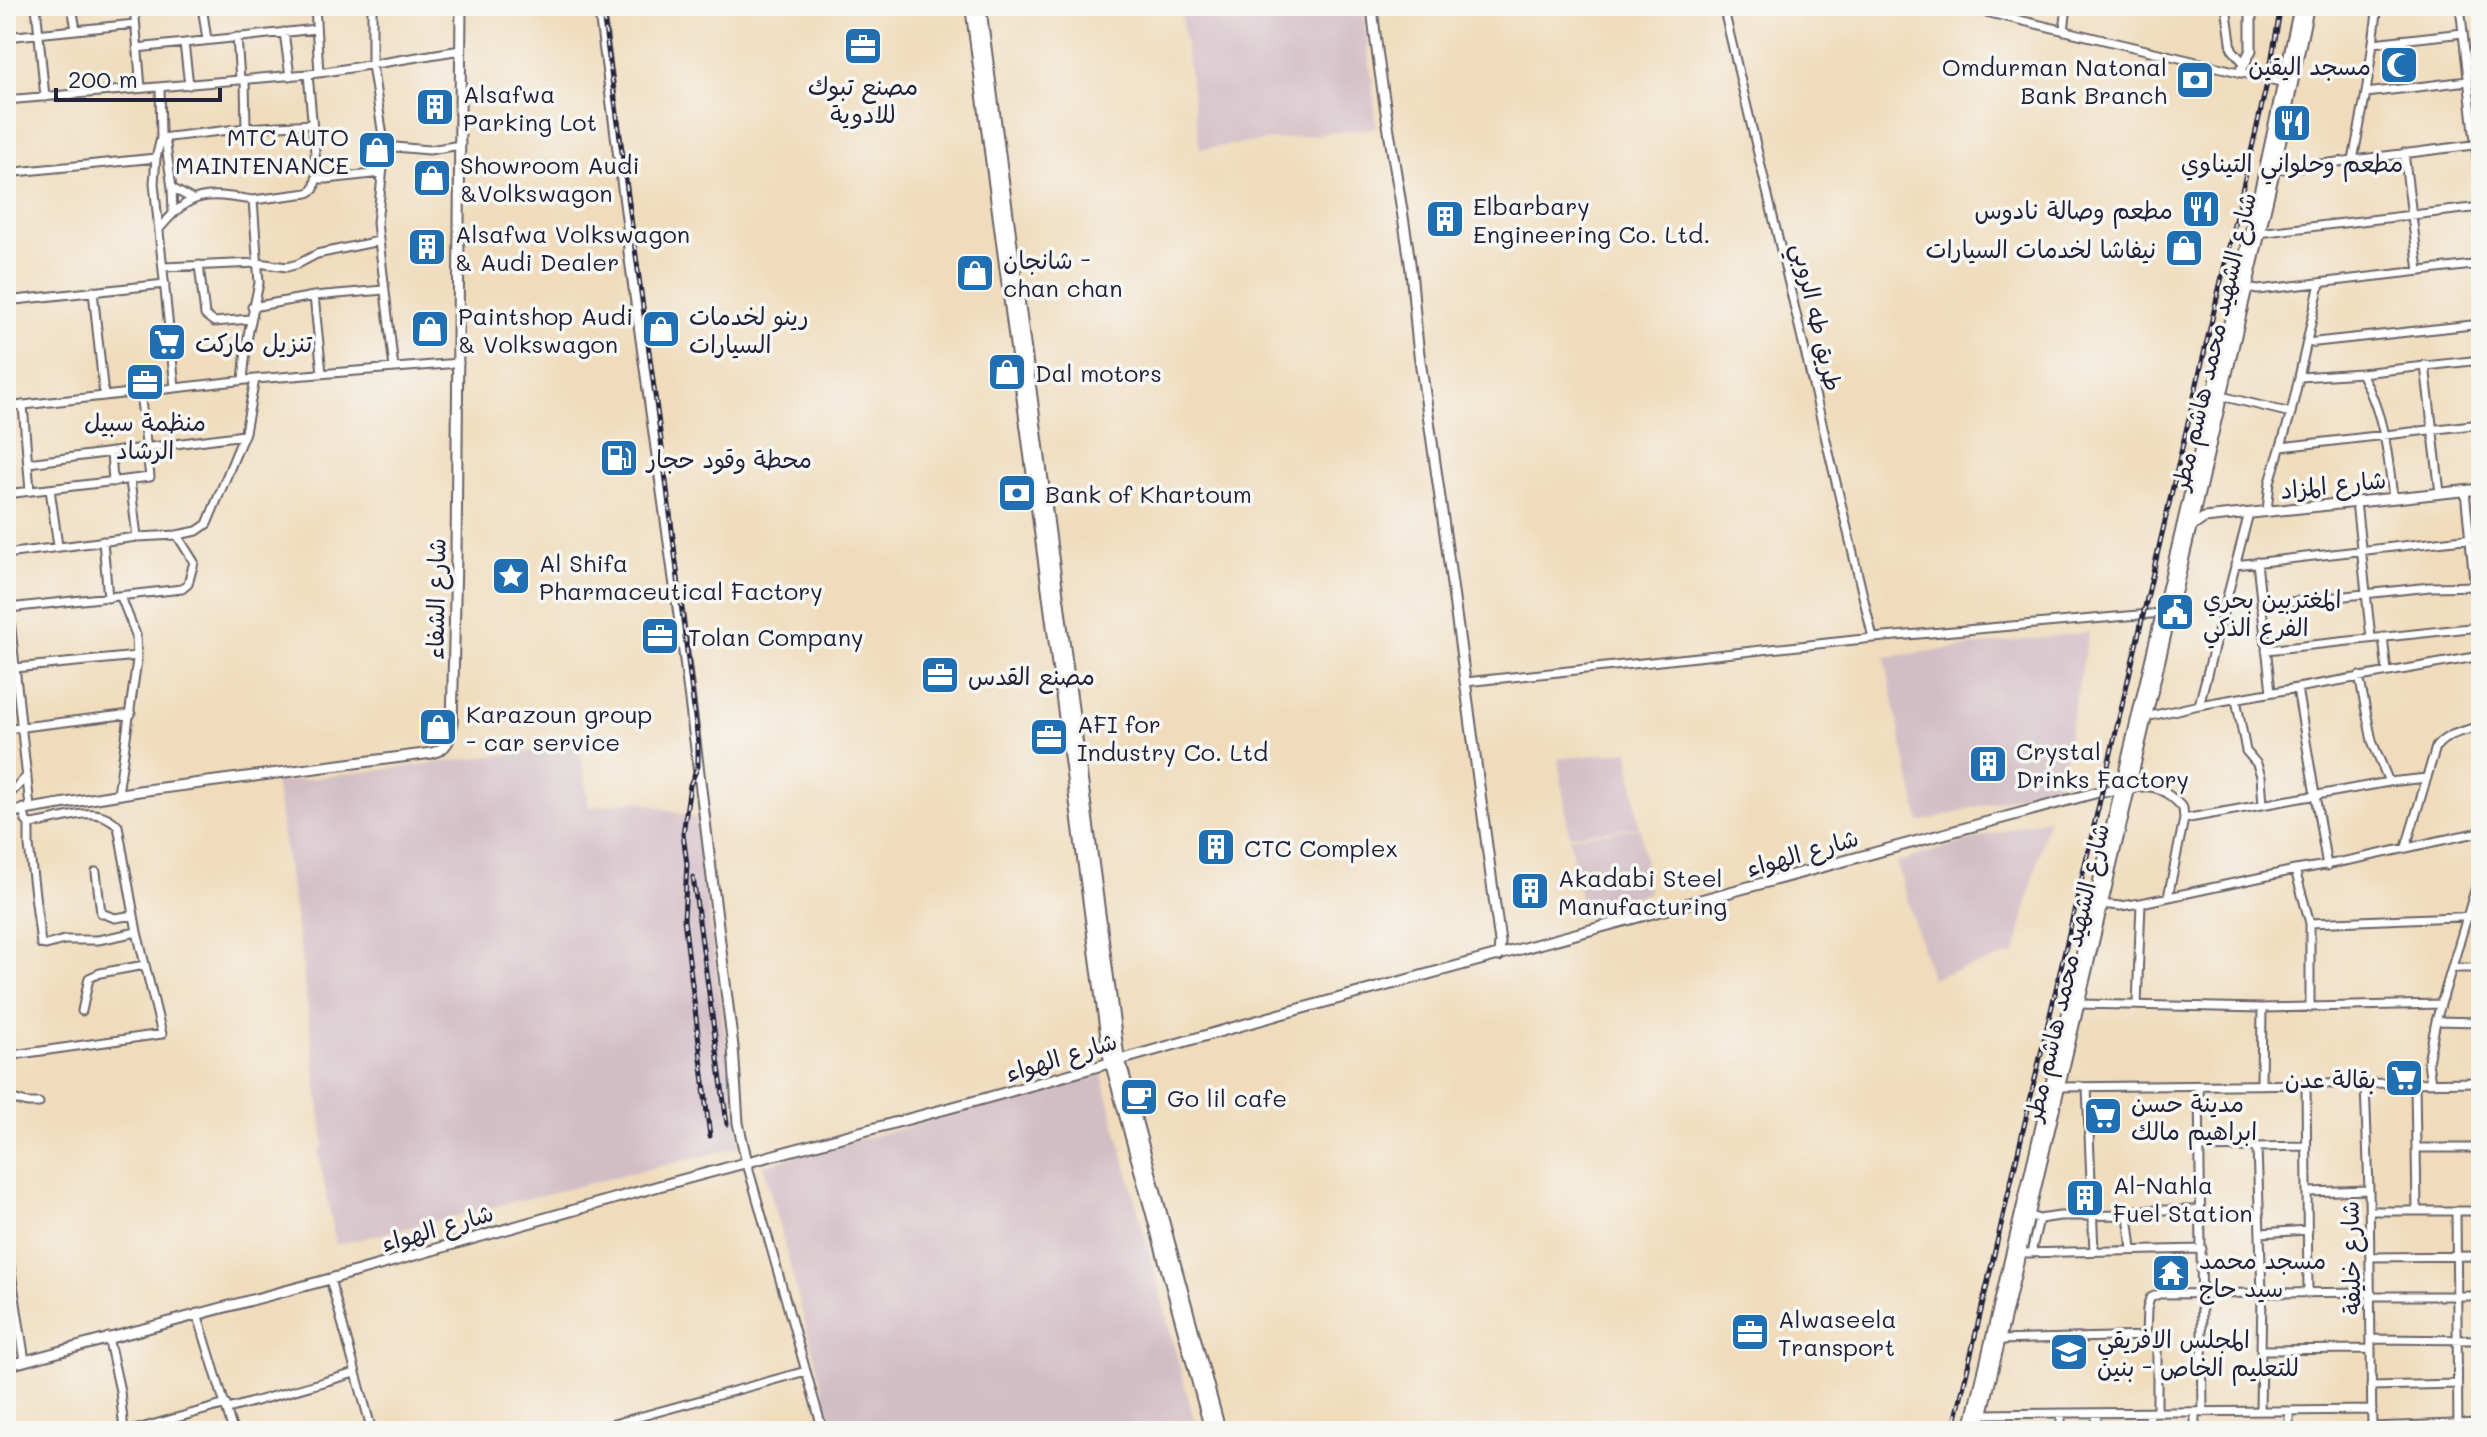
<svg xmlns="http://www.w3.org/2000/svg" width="2487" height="1437" viewBox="0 0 2487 1437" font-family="Mali,'Playpen Sans Arabic',sans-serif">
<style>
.industrial{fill:#d2bdc5}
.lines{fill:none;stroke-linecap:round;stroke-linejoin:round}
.street-casing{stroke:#6a6368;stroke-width:11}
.secondary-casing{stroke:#6a6368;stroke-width:13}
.primary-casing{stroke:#6a6368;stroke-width:14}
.street{stroke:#fff;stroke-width:7}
.secondary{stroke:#fff;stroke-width:9}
.primary{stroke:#fff;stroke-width:10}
.rail-casing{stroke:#22223b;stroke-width:5}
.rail{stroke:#f6f6f2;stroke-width:2;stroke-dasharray:6;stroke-linecap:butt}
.labels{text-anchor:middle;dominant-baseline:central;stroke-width:7;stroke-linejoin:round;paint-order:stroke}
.poi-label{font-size:24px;fill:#22223b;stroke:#f6f6f2;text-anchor:start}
.street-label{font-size:24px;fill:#22223b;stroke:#f6f6f2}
</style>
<rect width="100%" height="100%" fill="#f6f6f2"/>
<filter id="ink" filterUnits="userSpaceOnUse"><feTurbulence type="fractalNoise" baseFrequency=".0125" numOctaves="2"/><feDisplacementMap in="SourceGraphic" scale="16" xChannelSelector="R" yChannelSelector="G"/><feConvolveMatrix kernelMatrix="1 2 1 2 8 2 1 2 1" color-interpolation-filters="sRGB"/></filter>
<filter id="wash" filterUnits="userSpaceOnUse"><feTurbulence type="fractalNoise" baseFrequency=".006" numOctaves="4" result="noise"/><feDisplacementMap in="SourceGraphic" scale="32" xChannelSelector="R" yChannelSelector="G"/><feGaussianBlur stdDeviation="1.8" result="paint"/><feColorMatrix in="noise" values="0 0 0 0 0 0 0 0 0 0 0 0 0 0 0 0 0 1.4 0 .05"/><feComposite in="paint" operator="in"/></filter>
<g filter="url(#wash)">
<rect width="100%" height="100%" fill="#f0dcbc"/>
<path class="industrial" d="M1180,6H1363L1377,127L1200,149Z
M2089,632L2059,785L1920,822L1901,740L1885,657Z
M580,745L589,807L637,801L696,818L740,1147L336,1245L318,1152L324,1144L301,955L275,783Z
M1629,751L1639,827L1569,835L1558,759Z
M2048,818L2015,954L1931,978L1896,862Z
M1640,828L1649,893L1582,910L1569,837Z
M1102,1075L1197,1431H834L763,1165Z"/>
</g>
<g filter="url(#ink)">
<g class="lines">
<defs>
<path id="street" d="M36,6L45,97
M72,6L76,30
M134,6L141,88
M202,6L207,40
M315,6L319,73
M372,6V65L385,149
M1723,6L1873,638
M1960,6L2285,83
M2226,6L2232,49L2243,62
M2460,6L2481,194
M2064,31L2067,6
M284,32L290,76
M6,37L135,24
M237,37L240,80
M184,43L189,85
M2373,43L2463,33
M137,48L316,29
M245,80L246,128L312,124
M160,88L161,138L156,158L154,183L175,387
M2366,93L2468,81
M6,100L319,73L461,50
M161,138L246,128
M165,138L172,188L173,213
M2404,153L2419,271
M2353,160L2366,93L2378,6
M2274,170L2481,144
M6,173L156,158
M317,175L319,179H327L381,173
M172,188L192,199
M253,200L308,193L314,189L317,175L308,74
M160,228C192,190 206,193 253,200L259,283L247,340L243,380
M2258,233L2481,207
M199,265L205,315L214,322L250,319
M163,267L258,263L287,267L298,264L317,254L379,241
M2246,288L2258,290L2481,264
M93,291L104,396
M314,296L322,373
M6,301L165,284
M252,307L314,296L384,290
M2307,343L2481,324
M2425,365L2440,493
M394,368L377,223L385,149L395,147L429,150L461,145
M2361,373C2384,415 2388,452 2393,498
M2300,377L2361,373L2481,360
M2221,396L2291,413
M23,405L30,491
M6,407L255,379L459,363
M2281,447L2481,424
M111,452L113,482
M28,463L244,435
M130,480L137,537
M50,489L58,546
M2465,491L2481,650
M6,494L150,477L140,392
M2356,502L2371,638
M2267,511L2270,482L2291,413L2320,283
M103,541L108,598
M6,554L137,537L177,535L197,531L207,524L245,432L255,379
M2257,562L2271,692
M2235,565L2481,537
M6,582L30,807
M2261,605L2430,587L2481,586
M9,608L182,589L188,584L194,562L177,535
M2383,637L2387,672
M2266,650L2479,627
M15,668L137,656
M2359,676L2372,741L2389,782
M1466,682L1873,638L2162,613
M2297,688L2327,866
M2236,699L2246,751L2257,764L2261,776L2263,805
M2199,705L2249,513
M2146,717L2199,705L2481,656
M6,729L131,714
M2129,790C2153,781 2167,791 2183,808L2184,819L2389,782L2427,778
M118,794L137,660L136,635L121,597
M6,798L27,776
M29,824V846L41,944L46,945L64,940H98L137,932
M2406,847L2436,747C2447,733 2465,731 2481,726
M2295,870C2357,861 2419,844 2481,832
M96,872L101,913L115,918L134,915
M2168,897L2184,819
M2099,904L2121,906L2141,903L2295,870L2310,923L2481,916
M2310,923V1008
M2452,968H2481
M2079,1004L2262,1008L2441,1004
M2137,1005L2141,903
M82,1011L89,978L100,973L145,965
M2436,1021L2481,1022
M6,1056L162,1034L137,932L118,826C95,800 58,823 29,824L26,821L23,808
M6,1083L10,1098L27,1103H39
M2415,1083L2417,1211
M2431,1083L2428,1062L2436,1021L2481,870
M2306,1084L2308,1294
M2365,1084L2369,1190L2372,1431
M2261,1085L2262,1008
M2199,1086L2203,1412
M2058,1087L2481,1082
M2087,1087L2094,1251
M2257,1147L2262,1294L2260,1411
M2200,1148L2307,1146
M2417,1148H2481
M748,1167L823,1431
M2307,1192L2369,1190
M2370,1211H2481
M2456,1211L2458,1431
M2027,1215L2039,1219L2060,1216L2128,1215
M2260,1233L2308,1230
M6,1240L25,1361
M2132,1249L2128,1215L2130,1210H2201
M2020,1253L2202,1249
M2031,1253L2039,1219
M2370,1257L2481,1256
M330,1279L372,1431
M2370,1296H2481
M197,1313L233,1431
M2146,1336L2147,1309L2150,1298L2159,1294L2371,1292
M108,1337L120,1391L124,1431
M2371,1339L2481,1340
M1999,1340L2151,1336L2157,1342V1412
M2261,1350L2371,1349
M2371,1386L2457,1384
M228,1409L355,1373
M2289,1411V1431
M2195,1412V1431
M2061,1413V1431
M2096,1413L2097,1431
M2149,1413V1431
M1982,1414L2372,1410
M2372,1427L2481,1423
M130,1431L226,1404
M588,1431L806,1371"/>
<path id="secondary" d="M599,6L628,226L629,252L683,644L733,1047L738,1123L748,1167
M1372,6C1380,92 1398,177 1410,263C1414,293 1415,324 1419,354C1449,549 1473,746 1500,942L1499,956
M2240,72L2251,50V6
M2191,527L2204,518L2481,489
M6,813L139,791L432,753C447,749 450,740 452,726L456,557L461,6
M6,1366L330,1279L659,1186L983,1099L1281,1014L2102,791L2125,789"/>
<path id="primary" d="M971,6L1109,1056L1211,1431
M980,6L1118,1054L1220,1431
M1970,1431L2196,468L2266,165L2300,6
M1978,1431L2204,470L2274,170L2308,6"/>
</defs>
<use href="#street" class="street-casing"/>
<use href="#secondary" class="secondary-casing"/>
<use href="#primary" class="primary-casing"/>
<use href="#street" class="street"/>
<use href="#secondary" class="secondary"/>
<use href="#primary" class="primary"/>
<defs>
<path id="rail" d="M602,6L660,432L698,742V766L690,785L683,834L687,864L684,919L706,1099
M693,877L727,1124
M704,1089L710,1136
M1953,1431L2268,79L2281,6"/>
</defs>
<use href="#rail" class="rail-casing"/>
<use href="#rail" class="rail"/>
</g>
</g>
<defs>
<symbol id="office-square" viewBox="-11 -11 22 22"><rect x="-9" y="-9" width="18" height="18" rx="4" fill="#1f6fb2" stroke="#f6f6f2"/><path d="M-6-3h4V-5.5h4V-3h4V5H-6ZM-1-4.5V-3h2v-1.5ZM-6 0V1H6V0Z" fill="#fff"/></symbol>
<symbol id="mosque-square" viewBox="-11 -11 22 22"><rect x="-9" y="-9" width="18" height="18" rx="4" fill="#1f6fb2" stroke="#f6f6f2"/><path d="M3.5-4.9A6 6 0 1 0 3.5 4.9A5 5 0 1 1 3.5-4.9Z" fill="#fff"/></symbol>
<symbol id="bank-square" viewBox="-11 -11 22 22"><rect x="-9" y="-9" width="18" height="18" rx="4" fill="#1f6fb2" stroke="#f6f6f2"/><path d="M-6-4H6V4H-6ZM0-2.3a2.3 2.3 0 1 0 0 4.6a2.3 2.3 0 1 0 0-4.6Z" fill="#fff"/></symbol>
<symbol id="building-square" viewBox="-11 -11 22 22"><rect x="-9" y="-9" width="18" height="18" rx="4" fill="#1f6fb2" stroke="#f6f6f2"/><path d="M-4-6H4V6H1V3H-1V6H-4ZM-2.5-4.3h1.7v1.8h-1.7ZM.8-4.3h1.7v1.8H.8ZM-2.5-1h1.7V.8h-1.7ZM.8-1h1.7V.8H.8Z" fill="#fff"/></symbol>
<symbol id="restaurant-square" viewBox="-11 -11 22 22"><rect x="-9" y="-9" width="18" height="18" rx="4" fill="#1f6fb2" stroke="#f6f6f2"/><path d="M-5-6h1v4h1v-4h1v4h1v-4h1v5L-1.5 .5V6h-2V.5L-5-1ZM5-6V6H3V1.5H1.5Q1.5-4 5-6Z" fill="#fff"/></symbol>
<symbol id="shop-square" viewBox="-11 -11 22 22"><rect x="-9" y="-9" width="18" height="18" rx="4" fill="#1f6fb2" stroke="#f6f6f2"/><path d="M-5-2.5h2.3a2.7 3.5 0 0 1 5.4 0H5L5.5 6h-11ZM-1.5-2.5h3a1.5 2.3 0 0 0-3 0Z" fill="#fff"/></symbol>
<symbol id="supermarket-square" viewBox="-11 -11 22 22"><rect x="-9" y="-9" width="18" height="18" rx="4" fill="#1f6fb2" stroke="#f6f6f2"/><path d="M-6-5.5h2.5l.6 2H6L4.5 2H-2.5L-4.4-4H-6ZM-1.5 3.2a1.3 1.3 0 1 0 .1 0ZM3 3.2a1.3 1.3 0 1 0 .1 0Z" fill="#fff"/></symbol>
<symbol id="fuel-square" viewBox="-11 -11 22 22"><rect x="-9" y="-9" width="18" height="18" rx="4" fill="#1f6fb2" stroke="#f6f6f2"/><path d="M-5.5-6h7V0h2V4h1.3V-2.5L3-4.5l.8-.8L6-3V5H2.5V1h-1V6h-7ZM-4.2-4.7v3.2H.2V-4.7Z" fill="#fff"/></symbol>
<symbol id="sight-square" viewBox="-11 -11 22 22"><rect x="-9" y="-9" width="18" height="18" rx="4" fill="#1f6fb2" stroke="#f6f6f2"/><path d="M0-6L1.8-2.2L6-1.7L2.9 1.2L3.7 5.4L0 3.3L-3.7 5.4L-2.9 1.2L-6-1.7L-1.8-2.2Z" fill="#fff"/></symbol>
<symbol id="civic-square" viewBox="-11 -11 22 22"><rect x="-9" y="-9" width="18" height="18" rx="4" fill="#1f6fb2" stroke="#f6f6f2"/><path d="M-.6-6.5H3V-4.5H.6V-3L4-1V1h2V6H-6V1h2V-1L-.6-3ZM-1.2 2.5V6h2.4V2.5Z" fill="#fff"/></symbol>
<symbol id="cafe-square" viewBox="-11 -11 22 22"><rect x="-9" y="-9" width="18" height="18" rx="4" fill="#1f6fb2" stroke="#f6f6f2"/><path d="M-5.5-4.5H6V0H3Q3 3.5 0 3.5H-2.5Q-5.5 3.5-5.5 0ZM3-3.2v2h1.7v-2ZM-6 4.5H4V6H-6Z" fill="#fff"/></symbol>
<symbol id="temple-square" viewBox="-11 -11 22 22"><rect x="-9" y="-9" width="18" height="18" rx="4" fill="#1f6fb2" stroke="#f6f6f2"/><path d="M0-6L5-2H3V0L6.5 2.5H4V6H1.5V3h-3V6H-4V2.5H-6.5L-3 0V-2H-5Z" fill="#fff"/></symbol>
<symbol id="school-square" viewBox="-11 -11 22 22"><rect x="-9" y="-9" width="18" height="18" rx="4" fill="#1f6fb2" stroke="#f6f6f2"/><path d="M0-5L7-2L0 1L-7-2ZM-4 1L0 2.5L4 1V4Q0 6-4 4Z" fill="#fff"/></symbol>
</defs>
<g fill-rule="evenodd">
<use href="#office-square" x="841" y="24" width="44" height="44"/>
<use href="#mosque-square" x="2377" y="43" width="44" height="44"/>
<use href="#bank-square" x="2173" y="58" width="44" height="44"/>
<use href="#building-square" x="413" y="85" width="44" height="44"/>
<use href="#restaurant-square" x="2270" y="101" width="44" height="44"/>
<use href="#shop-square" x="355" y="128" width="44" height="44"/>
<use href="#shop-square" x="410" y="156" width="44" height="44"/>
<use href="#restaurant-square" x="2179" y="187" width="44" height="44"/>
<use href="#building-square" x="1423" y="197" width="44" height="44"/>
<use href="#building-square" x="405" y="225" width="44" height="44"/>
<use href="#shop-square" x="2162" y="226" width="44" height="44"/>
<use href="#shop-square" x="953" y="251" width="44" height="44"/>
<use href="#shop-square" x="408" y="307" width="44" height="44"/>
<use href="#shop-square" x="639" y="307" width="44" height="44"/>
<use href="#supermarket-square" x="145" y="320" width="44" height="44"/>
<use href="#shop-square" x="985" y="350" width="44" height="44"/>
<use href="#office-square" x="123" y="360" width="44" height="44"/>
<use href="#fuel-square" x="597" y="436" width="44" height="44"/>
<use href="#bank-square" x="995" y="471" width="44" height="44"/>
<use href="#sight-square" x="489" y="554" width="44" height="44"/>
<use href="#civic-square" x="2153" y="590" width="44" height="44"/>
<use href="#office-square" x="638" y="614" width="44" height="44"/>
<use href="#office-square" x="918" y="653" width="44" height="44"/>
<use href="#shop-square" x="416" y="705" width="44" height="44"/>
<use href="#office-square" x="1027" y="715" width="44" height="44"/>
<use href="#building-square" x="1966" y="742" width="44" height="44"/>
<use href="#building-square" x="1194" y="825" width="44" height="44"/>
<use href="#building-square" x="1508" y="869" width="44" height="44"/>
<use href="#supermarket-square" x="2382" y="1056" width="44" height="44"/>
<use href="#cafe-square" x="1117" y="1075" width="44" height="44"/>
<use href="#supermarket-square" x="2081" y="1094" width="44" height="44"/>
<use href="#building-square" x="2063" y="1176" width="44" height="44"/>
<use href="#temple-square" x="2149" y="1251" width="44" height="44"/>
<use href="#office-square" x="1728" y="1310" width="44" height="44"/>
<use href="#school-square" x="2047" y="1330" width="44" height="44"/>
</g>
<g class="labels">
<g class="poi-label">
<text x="2371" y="65" text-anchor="end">مسجد اليقين</text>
<text x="2167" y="66" text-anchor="end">Omdurman Natonal<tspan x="2167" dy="28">Bank Branch</tspan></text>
<text x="863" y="85" text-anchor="middle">مصنع تبوك<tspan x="863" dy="28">للادوية</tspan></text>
<text x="463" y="93">Alsafwa<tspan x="463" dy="28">Parking Lot</tspan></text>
<text x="349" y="136" text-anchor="end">MTC AUTO<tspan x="349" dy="28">MAINTENANCE</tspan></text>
<text x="2292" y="162" text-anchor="middle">مطعم وحلواني التيناوي</text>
<text x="460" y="164">Showroom Audi<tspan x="460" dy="28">&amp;Volkswagon</tspan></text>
<text x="1473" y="205">Elbarbary<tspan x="1473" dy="28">Engineering Co. Ltd.</tspan></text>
<text x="2173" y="209" text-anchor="end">مطعم وصالة نادوس</text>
<text x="455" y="233">Alsafwa Volkswagon<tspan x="455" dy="28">&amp; Audi Dealer</tspan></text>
<text x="2156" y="248" text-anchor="end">نيفاشا لخدمات السيارات</text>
<text x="1003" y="259">شانجان -<tspan x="1003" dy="28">chan chan</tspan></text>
<text x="458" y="315">Paintshop Audi<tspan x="458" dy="28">&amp; Volkswagon</tspan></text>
<text x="689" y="315">رينو لخدمات<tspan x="689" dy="28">السيارات</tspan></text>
<text x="195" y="342">تنزيل ماركت</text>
<text x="1035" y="372">Dal motors</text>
<text x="145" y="421" text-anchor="middle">منظمة سبيل<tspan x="145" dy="28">الرشاد</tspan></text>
<text x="647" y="458">محطة وقود حجار</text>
<text x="1045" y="493">Bank of Khartoum</text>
<text x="539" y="562">Al Shifa<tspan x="539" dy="28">Pharmaceutical Factory</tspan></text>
<text x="2203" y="598">المغتربين بحري<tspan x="2203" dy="28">الفرع الذكي</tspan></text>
<text x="688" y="636">Tolan Company</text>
<text x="968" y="675">مصنع القدس</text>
<text x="466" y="713">Karazoun group<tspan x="466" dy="28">- car service</tspan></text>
<text x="1077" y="723">AFI for<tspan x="1077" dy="28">Industry Co. Ltd</tspan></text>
<text x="2016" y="750">Crystal<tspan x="2016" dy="28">Drinks Factory</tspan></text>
<text x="1244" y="847">CTC Complex</text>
<text x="1558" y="877">Akadabi Steel<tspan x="1558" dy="28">Manufacturing</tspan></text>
<text x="2376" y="1078" text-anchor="end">بقالة عدن</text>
<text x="1167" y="1097">Go lil cafe</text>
<text x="2131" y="1102">مدينة حسن<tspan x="2131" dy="28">ابراهيم مالك</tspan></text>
<text x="2113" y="1184">Al-Nahla<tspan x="2113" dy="28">Fuel Station</tspan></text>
<text x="2199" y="1259">مسجد محمد<tspan x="2199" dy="28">سيد حاج</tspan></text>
<text x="1778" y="1318">Alwaseela<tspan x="1778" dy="28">Transport</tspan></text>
<text x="2097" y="1338">المجلس الافريقي<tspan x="2097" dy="28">للتعليم الخاص - بنين</tspan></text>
</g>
<g class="street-label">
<text transform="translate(1818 317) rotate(77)">طريق طه الروبي</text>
<text transform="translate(2213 341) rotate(-77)">شارع الشهيد محمد هاشم مطر</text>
<text transform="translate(2333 484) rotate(-6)">شارع المزاد</text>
<text transform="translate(435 599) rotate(-89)">شارع الشفاء</text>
<text transform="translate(1802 852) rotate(-16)">شارع الهواء</text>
<text transform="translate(2066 972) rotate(-77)">شارع الشهيد محمد هاشم مطر</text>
<text transform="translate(1061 1056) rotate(-17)">شارع الهواء</text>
<text transform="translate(437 1227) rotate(-16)">شارع الهواء</text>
<text transform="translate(2350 1258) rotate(-91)">شارع خليفة</text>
</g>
</g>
<rect width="2487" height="1437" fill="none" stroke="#f6f6f2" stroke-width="32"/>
<path d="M56 88v12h164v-12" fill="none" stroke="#22223b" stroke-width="4"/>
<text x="68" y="88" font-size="24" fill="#22223b" stroke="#f6f6f2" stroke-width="6" paint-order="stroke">200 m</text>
</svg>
